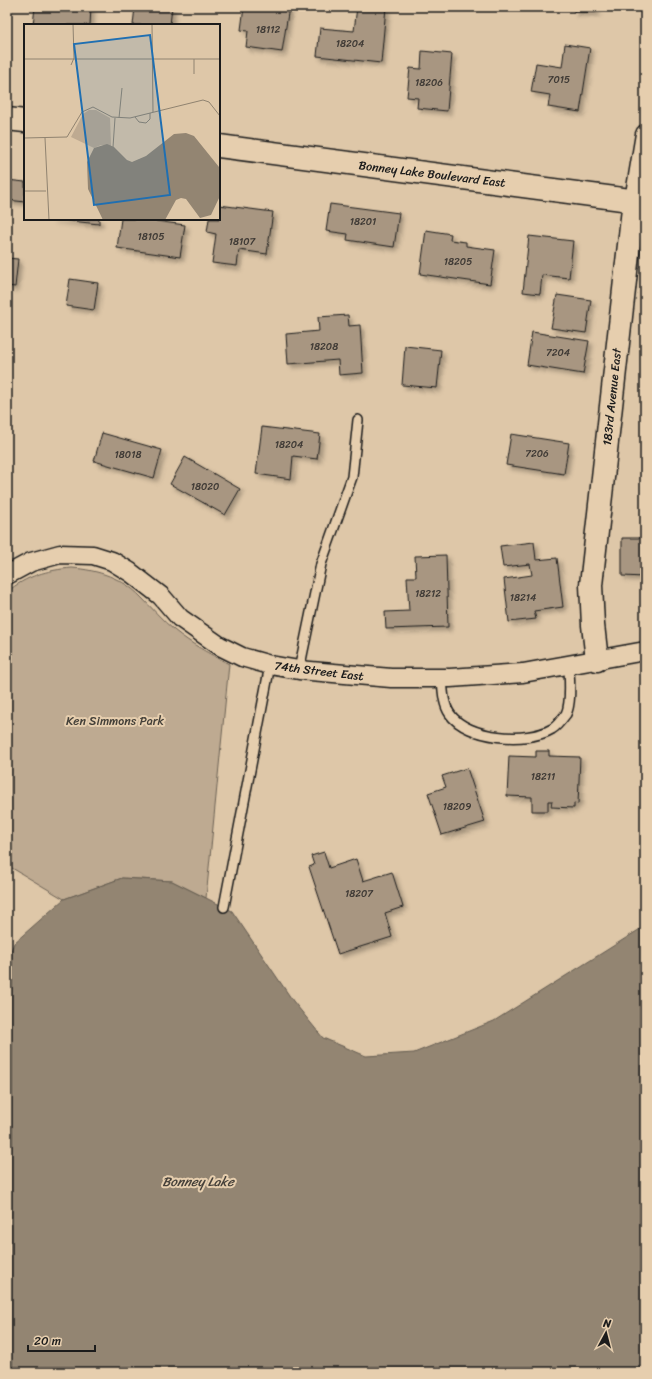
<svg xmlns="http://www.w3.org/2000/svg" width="652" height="1379" viewBox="0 0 652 1379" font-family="Sriracha,sans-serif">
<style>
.green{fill:#beaa91;stroke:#6d6356}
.water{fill:#938572;stroke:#635b50}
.building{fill:#a89681;stroke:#1c1c1c;filter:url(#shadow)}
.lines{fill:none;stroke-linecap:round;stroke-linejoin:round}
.service-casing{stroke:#1c1c1c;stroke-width:12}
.minor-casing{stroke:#1c1c1c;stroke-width:21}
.tertiary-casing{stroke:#1c1c1c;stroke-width:25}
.service{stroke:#e6ceae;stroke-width:9}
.minor{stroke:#e6ceae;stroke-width:18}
.tertiary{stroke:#e6ceae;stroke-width:22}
.labels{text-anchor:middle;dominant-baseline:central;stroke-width:4;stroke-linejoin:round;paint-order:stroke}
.number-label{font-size:10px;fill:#3f3a35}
.street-label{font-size:12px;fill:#1c1c1c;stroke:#e6ceae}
.park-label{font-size:12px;fill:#444039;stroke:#e6ceae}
.water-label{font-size:13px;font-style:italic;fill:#46413a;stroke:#e6ceae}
.inset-road{fill:none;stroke:#908370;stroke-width:1}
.view{fill:#1f6fb2;fill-opacity:0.15;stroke:#1f6fb2;stroke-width:2}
.inset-edge{fill:none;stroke:#1c1c1c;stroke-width:2}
</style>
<defs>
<filter id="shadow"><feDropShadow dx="3.5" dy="3.5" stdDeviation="2" flood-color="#0004"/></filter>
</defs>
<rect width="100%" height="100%" fill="#dec7a8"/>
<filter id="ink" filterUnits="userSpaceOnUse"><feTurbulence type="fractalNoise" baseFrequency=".025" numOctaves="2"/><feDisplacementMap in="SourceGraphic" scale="8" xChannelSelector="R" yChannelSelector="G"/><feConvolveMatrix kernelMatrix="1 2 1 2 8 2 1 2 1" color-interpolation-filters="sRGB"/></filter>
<g filter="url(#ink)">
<path class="green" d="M72,568C98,570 123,578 141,597C152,608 162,620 174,630C191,644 210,654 229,664L206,898L172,881L122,878L64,899L7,865V592C26,576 47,570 72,568Z"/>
<path class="water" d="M122,878L172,881L232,911L293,1001L323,1038L366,1056L414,1053L494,1021L645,926V1372H7V961L14,943L64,899Z"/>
<path class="building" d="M35,7H91L90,25H33Z
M135,7H172L170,25H133Z
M244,7H289L282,52L246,47L248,31L241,30Z
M357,7H386L381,63L317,56L320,28L354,31Z
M574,7H596V12H574Z
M565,44L590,48L580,112L548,107L550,95L531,92L536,63L562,67Z
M422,51L452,54L447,111L417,108L418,98L407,97L410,68L421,69Z
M7,180L25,182V202L8,200L7,205Z
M330,204L399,213L394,247L347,240L348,234L326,231Z
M219,205L273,212L267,254L239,250L237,266L212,263L216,234L207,232L209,219H219Z
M52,219H99V224Z
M121,219H141L185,225L180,257L117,248Z
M426,230L451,234L450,240L466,242V246L495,250L490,284L420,274Z
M529,236L573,241L569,278L542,275L540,294L523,292Z
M7,258L18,259L15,287L7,286Z
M70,279L98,283L94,310L66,306Z
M557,295L591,300L586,333L551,328Z
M348,315L349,326L360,325L363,373L339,375L338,360L288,364L286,334L319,331L318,317Z
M532,332L589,341L583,374L527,365Z
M405,346L441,350L437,388L402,385Z
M262,427L320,434L317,459L293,456L291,479L256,474Z
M102,433L162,450L154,478L94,461Z
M511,434L569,443L564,474L506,465Z
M185,457L240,489L225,515L170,484Z
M622,538H645V577L622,576Z
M534,542L536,560L557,558L563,607L534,611L536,619L509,622L504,579L532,575L530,564L503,567L500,546Z
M446,555L448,627L386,629L385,612L409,611L407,577H416L415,556Z
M536,751H549V756L580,757L578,804L574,803V808L551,807L552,801H548V811H532V797L507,796L509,756L536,757Z
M467,768L485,822L442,835L428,793L446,787L442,776Z
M324,852L329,868L356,859L363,881L392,872L403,907L385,913L392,937L338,954L309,867L314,865L311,856Z"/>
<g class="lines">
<defs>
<path id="service" d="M299,670L321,564L352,477L358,420
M442,678C443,690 443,704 450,714C467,739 527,744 552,729C556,727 563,718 566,714C572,702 569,678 569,665
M224,907L270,665"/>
<path id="minor" d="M634,200L645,134
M7,575L31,562L60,554L93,555L112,561L130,572L161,596L180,618L220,646L242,657L270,665L299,670L391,678H450L523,673L645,651"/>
<path id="tertiary" d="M7,119L25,121
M219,146L645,202
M597,660L593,625L591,585L634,200"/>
</defs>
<use href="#service" class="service-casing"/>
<use href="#minor" class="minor-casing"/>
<use href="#tertiary" class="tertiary-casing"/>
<use href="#service" class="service"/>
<use href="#minor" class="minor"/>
<use href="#tertiary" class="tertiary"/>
</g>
</g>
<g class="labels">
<g class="number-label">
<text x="268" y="30">18112</text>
<text x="350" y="44">18204</text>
<text x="559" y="80">7015</text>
<text x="429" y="83">18206</text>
<text x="363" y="222">18201</text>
<text x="151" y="237">18105</text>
<text x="242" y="242">18107</text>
<text x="458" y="262">18205</text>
<text x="324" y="347">18208</text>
<text x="558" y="353">7204</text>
<text x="289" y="445">18204</text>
<text x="537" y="454">7206</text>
<text x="128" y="455">18018</text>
<text x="205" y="487">18020</text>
<text x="428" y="594">18212</text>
<text x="523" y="598">18214</text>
<text x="543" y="777">18211</text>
<text x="457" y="807">18209</text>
<text x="359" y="894">18207</text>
</g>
<g class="street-label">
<text transform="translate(432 174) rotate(7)">Bonney Lake Boulevard East</text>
<text transform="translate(612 397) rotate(-84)">183rd Avenue East</text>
<text transform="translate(319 671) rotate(7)">74th Street East</text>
</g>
<g class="park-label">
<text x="115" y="721">Ken Simmons Park</text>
</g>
<g class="water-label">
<text x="198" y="1181">Bonney Lake</text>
</g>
</g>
<g transform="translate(24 24)">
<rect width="196" height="196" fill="#dec7a8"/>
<path d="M65,86H72L86,94L87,122L77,121L70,124L47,113L59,90Z" fill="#beaa91"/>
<path d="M162,109L170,112L195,143L196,172L187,191L176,194L162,175L157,174L152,176L141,196H79L64,165L63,138L70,124L83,120L90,123L103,136L108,138L122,132L150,110Z" fill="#938572"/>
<path class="inset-road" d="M128,0L129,88M0,35H196M47,41L50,34L49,0M170,50V35M111,93L115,98L122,99L126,95V89M95,94L98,64M0,114L43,113L58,88L69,83L88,93L106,94L179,76L185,78L196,92M21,114L25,196M89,123L91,94M0,167H22"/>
<path class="view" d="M126,11L146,171L70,181L50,20Z"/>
<rect width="196" height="196" class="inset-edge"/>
</g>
<rect width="652" height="1379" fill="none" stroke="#e6ceae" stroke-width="24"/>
<rect x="12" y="12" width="628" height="1355" fill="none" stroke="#1c1c1c" stroke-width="1.5" filter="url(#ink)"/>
<g transform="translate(606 1333) rotate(7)" stroke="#e6ceae" stroke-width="3" paint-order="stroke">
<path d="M0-3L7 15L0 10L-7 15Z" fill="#1c1c1c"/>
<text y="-6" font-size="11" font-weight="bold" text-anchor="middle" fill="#1c1c1c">N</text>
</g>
<path d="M28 1345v6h67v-6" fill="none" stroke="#1c1c1c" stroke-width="2"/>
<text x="34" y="1345" font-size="12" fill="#1c1c1c" stroke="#e6ceae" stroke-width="3" paint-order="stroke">20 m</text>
</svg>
